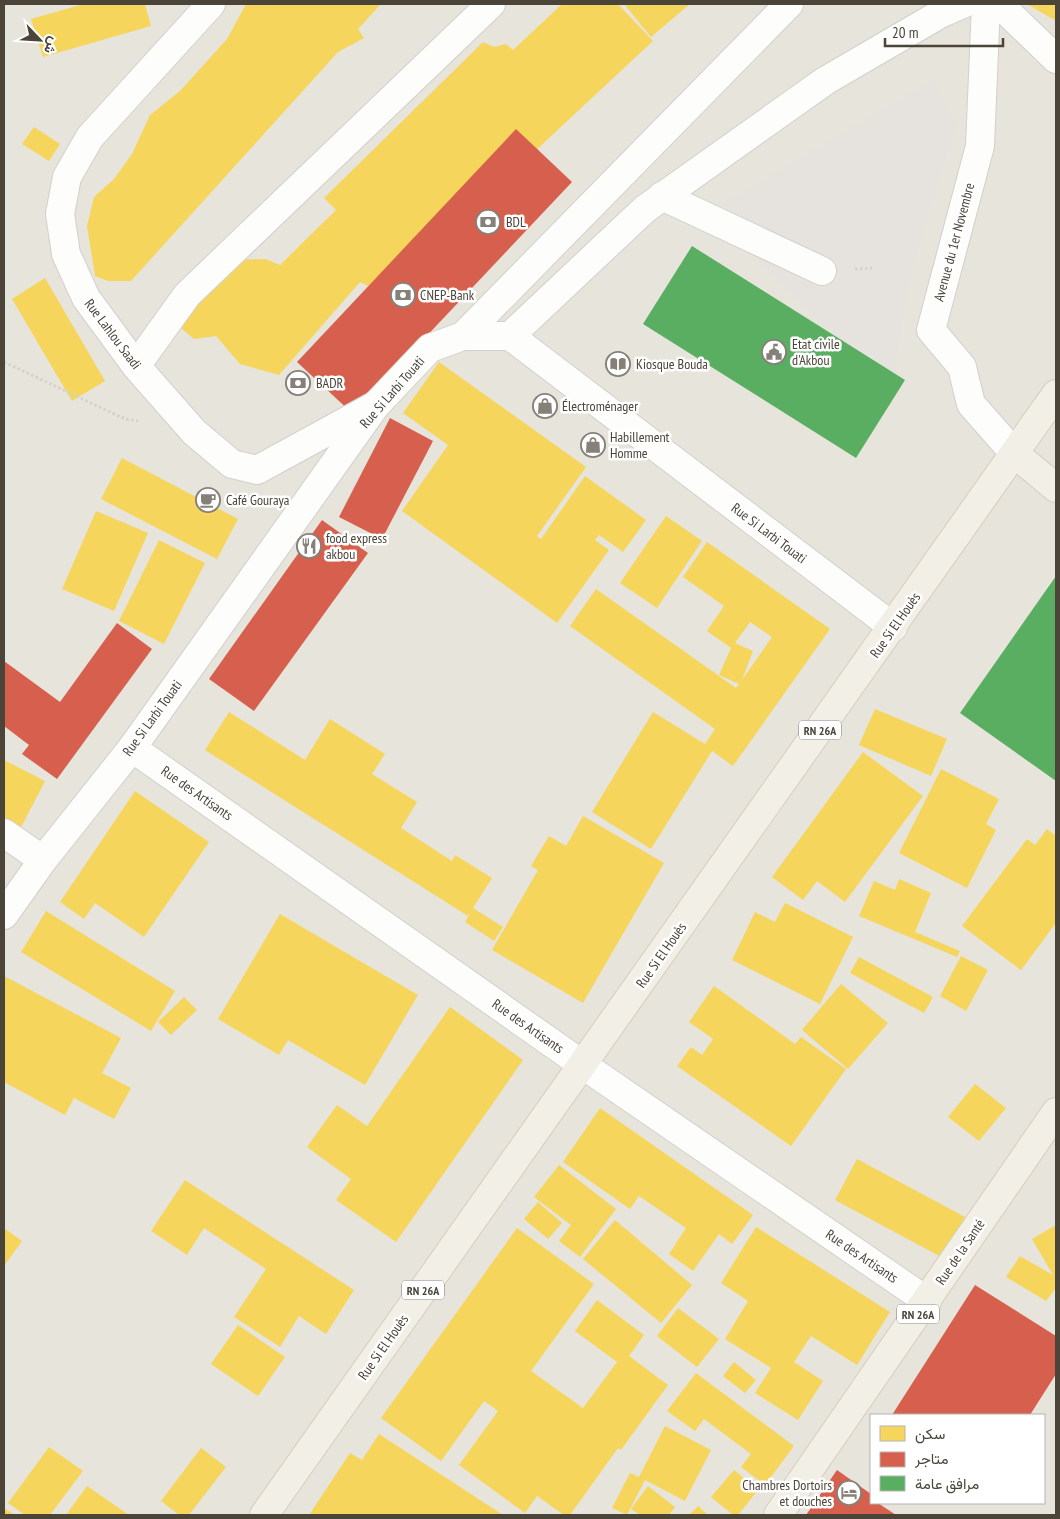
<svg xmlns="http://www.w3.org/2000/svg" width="1060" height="1519" viewBox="0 0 1060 1519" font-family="'PT Sans Narrow',Vazirmatn,sans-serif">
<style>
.residential{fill:#e7e4dc;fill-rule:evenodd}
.parking{fill:#e6e3df}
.homes{fill:#f6d55c;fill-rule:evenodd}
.shops{fill:#d6604d}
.public{fill:#5aae61}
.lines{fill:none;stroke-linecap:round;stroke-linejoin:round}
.minor-casing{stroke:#d2d0cb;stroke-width:30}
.tertiary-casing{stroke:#d2d0cb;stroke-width:30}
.primary-casing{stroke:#d6cebb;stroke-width:30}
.path{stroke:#d3d2cc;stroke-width:3;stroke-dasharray:2.5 2.5;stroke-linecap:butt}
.minor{stroke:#fdfdfc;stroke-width:28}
.tertiary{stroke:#fdfdfc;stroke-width:28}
.primary{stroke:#f2efe6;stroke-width:28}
.labels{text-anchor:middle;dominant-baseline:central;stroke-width:5;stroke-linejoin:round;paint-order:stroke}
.shield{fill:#fff;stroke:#817c74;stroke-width:1}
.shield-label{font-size:12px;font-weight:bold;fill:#4b4439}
.poi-label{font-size:14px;fill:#4b4439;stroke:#fff;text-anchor:start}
.street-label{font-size:14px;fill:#4b4439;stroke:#fff}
</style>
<rect width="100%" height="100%" fill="#f4f2ee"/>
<path class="residential" d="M4,4H1056V1515H4ZM871,1415H1044V1503H871Z"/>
<path class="parking" d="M933,79L959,126L947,156L916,256L902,320L896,375L836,336L767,271L722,204Z"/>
<path class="homes" d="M84,4H145L151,26L43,57L31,19Z
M246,4H381L358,29L364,38L338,52L131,281H108L95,276L87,226L94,197L114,179L132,154L150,115L180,91L227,39Z
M562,4H618L653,41L503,181L492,170L368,286L360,282L279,375L240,364L216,336L194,339L176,324L227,260L265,259L280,265L336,210L324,198L483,42L494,47L506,44L513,50Z
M624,4H690L651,37Z
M1027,4H1056V21Z
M34,127L60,144L49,161L22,144Z
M45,278L105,381L72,401L12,299Z
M439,362L586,467L537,536L541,539L585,476L646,520L623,552L599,535L595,540L609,550L557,623L402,511L448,445L403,413Z
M122,458L238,519L217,559L101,499Z
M96,511L148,533L114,611L62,589Z
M666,516L702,541L657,608L620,583Z
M159,540L205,563L164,644L119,621Z
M707,542L830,629L733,766L712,751L651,849L592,812L653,712L705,744L715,729L570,626L596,589L736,688L739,684L719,675L731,648L707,631L724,606L683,577ZM750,622L772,637L742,680L753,651L735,643Z
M875,709L947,739L931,776L859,745Z
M229,712L305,760L330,719L385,754L372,774L417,802L401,828L452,861L455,855L492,878L468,916L205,750Z
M863,752L923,796L845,902L817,881L803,900L772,877Z
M4,760L45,781L18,833L4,825Z
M941,769L999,799L986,824L996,830L967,888L899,853Z
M135,791L209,842L144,937L95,903L84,919L60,902Z
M583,816L664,863L583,1003L492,950L538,870L531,866L549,836L566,846Z
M1047,829L1056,836V923L1021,970L962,926L1027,839L1035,845Z
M899,879L931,893L915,932L960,951L957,957L859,916L874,881L895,890Z
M785,903L853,937L820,1004L732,960L755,912L775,922Z
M473,908L503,927L494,941L465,922Z
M46,911L175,991L151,1031L21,952Z
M280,914L418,995L365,1085L288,1040L279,1055L218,1019Z
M961,956L988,970L966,1011L940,996Z
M859,957L933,997L924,1013L850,973Z
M4,976L121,1038L102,1073L131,1088L114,1119L74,1098L65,1115L4,1082Z
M841,984L888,1023L848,1069L802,1030Z
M714,986L795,1044L801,1037L846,1069L791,1146L677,1066L691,1047L702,1055L713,1039L689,1022Z
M184,997L197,1010L171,1035L158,1022Z
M450,1007L523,1060L396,1242L336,1200L351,1179L307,1147L337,1105L367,1126Z
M975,1084L1006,1108L979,1141L948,1117Z
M600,1108L753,1215L732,1244L719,1234L693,1271L669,1254L686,1228L639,1196L630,1209L563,1162Z
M857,1159L965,1217L943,1258L835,1200Z
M559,1165L616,1209L580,1257L559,1241L571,1225L534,1197Z
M185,1180L354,1290L326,1334L299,1316L280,1347L234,1317L266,1269L204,1228L187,1255L151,1231Z
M538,1202L562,1223L548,1239L524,1219Z
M615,1220L692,1285L661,1323L583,1259Z
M1056,1225V1288L1046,1301L1006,1277L1020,1256L1053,1275L1032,1239Z
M756,1227L890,1312L857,1365L811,1336L794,1362L823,1381L798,1420L755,1393L771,1368L725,1339L748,1301L721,1283Z
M4,1228L22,1241L4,1266Z
M517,1228L594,1284L531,1371L583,1408L617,1362L575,1331L597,1300L644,1335L629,1356L668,1385L621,1450L618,1448L570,1515H564L537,1496L525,1513L459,1465L498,1411L484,1401L441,1461L381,1418Z
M678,1308L719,1339L697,1367L657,1336Z
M238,1325L285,1357L258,1396L211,1364Z
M734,1362L756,1380L745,1393L723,1376Z
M696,1373L794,1446L765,1485L741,1467L751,1454L704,1419L695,1431L667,1411Z
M665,1426L711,1450L685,1501L645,1480L627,1515L612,1508L630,1473L639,1477Z
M379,1434L503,1515H309L350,1453L362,1460Z
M49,1447L83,1471L50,1515H25L8,1503Z
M201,1448L226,1467L189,1515H179L161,1501Z
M734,1470L758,1490L738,1515H733L711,1497Z
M87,1486L129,1515H66Z
M648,1486L675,1507L669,1515H640L631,1509Z
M698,1506L708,1515H689Z
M4,1508L15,1515H4Z"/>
<path class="shops" d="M516,129L572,182L353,414L297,362Z
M390,418L433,441L382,539L339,517Z
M322,520L368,553L254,711L209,679Z
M117,623L152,649L57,779L22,754L29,745L4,726V661L60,702Z
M975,1285L1056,1336V1374L1030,1415H892Z
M837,1470L871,1494V1503H878L896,1515H806Z"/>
<path class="public" d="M692,246L905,380L856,458L643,324Z
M1056,576V781L960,713Z"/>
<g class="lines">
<defs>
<path id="minor" d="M211,4L90,137L67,177L60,214L66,254L86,298L136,366L194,432L232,464L257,470L376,405
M999,4L1056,59
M662,196L822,271
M463,336L789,4
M510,336L645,209L825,81L940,14L963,4
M136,366L187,295L491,4
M132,748L583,1065L927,1301
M4,833L43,860"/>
<path id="tertiary" d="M986,4L980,146L931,330L962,367L971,404L1014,453
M4,915L43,860L132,748L376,405L430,348L463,336H510L893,627"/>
<path id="primary" d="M1014,453L1056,488
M264,1515L1056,394
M778,1515L1056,1112"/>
</defs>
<use href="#minor" class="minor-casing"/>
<use href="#tertiary" class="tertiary-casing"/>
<use href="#primary" class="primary-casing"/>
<path class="path" d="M855,269L872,268
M4,362L125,419L138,421"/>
<use href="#minor" class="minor"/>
<use href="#tertiary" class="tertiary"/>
<use href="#primary" class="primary"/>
</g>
<defs>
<symbol id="bank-ring" viewBox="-11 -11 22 22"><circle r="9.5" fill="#fff" stroke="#868178" stroke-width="1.5"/><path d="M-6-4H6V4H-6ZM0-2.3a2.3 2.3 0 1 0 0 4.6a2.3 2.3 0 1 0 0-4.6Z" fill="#868178"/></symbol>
<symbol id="civic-ring" viewBox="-11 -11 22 22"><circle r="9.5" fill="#fff" stroke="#868178" stroke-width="1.5"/><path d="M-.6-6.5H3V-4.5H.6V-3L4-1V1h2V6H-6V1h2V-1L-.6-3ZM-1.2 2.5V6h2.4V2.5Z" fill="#868178"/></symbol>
<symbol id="library-ring" viewBox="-11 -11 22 22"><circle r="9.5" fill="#fff" stroke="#868178" stroke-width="1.5"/><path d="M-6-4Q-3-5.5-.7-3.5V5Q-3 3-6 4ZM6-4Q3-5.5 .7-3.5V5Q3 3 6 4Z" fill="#868178"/></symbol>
<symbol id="shop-ring" viewBox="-11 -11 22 22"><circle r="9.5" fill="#fff" stroke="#868178" stroke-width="1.5"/><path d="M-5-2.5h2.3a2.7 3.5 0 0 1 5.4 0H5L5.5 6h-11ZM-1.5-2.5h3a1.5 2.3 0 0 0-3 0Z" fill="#868178"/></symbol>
<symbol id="cafe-ring" viewBox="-11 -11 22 22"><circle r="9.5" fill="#fff" stroke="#868178" stroke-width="1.5"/><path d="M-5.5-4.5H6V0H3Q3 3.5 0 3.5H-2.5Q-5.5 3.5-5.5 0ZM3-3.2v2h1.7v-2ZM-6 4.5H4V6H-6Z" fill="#868178"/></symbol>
<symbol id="restaurant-ring" viewBox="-11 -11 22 22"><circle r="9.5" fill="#fff" stroke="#868178" stroke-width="1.5"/><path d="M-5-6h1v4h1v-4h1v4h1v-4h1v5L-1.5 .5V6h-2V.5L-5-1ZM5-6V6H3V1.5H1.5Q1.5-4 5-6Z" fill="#868178"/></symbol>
<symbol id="hotel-ring" viewBox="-11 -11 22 22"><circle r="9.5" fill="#fff" stroke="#868178" stroke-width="1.5"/><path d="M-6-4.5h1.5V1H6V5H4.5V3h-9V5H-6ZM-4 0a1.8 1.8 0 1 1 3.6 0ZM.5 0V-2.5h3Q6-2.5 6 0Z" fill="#868178"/></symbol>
</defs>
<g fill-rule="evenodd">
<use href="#bank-ring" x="474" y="208" width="28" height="28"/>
<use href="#bank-ring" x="389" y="281" width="28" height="28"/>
<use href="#civic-ring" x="760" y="338" width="28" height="28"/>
<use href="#library-ring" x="604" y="350" width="28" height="28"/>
<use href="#bank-ring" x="284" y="369" width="28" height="28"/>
<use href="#shop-ring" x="531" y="392" width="28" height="28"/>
<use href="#shop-ring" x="579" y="431" width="28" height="28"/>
<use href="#cafe-ring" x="194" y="486" width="28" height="28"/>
<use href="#restaurant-ring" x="295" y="532" width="28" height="28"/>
<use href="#hotel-ring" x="835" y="1479" width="28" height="28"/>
</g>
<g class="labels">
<g class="shield">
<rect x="799" y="720.5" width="42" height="19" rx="4"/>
<rect x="402" y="1280.5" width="42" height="19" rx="4"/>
<rect x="897" y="1304.5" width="42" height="19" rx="4"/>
</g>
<g class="shield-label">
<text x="820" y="730">RN 26A</text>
<text x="423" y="1290">RN 26A</text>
<text x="918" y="1314">RN 26A</text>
</g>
<g class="poi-label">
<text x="506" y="222">BDL</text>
<text x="420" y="295">CNEP-Bank</text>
<text x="792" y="344">Etat civile<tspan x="792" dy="16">d'Akbou</tspan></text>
<text x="636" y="364">Kiosque Bouda</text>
<text x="316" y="383">BADR</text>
<text x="562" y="406">Électroménager</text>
<text x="610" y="437">Habillement<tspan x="610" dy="16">Homme</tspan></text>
<text x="226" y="500">Café Gouraya</text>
<text x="326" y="538">food express<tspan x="326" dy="16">akbou</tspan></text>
<text x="832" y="1485" text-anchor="end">Chambres Dortoirs<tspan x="832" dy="16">et douches</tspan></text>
</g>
<g class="street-label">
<text transform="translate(954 242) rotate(-75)">Avenue du 1er Novembre</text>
<text transform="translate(113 334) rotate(53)">Rue Lahlou Saadi</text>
<text transform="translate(392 392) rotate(-49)">Rue Si Larbi Touati</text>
<text transform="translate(769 533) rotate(37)">Rue Si Larbi Touati</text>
<text transform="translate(895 625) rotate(-55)">Rue Si El Houès</text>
<text transform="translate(152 718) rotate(-54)">Rue Si Larbi Touati</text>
<text transform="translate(197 793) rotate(35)">Rue des Artisants</text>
<text transform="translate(661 955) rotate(-55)">Rue Si El Houès</text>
<text transform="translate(528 1026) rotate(35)">Rue des Artisants</text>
<text transform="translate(960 1252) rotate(-56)">Rue de la Santé</text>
<text transform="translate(862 1256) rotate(34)">Rue des Artisants</text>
<text transform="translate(383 1347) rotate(-55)">Rue Si El Houès</text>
</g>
</g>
<rect width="1060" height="1519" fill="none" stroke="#4b4439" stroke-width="10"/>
<rect x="870" y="1414" width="175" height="90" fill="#ffffff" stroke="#b7b4b0"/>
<rect x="880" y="1426" width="25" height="15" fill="#f6d55c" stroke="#b7b4b0"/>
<text x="915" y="1439" font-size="15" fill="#4b4439">سكن</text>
<rect x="880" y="1452" width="25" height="15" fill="#d6604d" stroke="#b7b4b0"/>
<text x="915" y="1464" font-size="15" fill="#4b4439">متاجر</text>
<rect x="880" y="1476" width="25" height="15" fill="#5aae61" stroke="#b7b4b0"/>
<text x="915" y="1489" font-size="15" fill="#4b4439">مرافق عامة</text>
<g transform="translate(40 40) rotate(115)" stroke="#ffffff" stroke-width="4" paint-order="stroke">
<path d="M0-4L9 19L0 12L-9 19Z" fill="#4b4439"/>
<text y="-8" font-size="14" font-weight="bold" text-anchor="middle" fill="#4b4439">ش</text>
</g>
<path d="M885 38v8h118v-8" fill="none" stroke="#4b4439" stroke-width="2.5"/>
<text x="892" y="38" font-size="15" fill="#4b4439" stroke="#ffffff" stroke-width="4" paint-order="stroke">20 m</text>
</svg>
